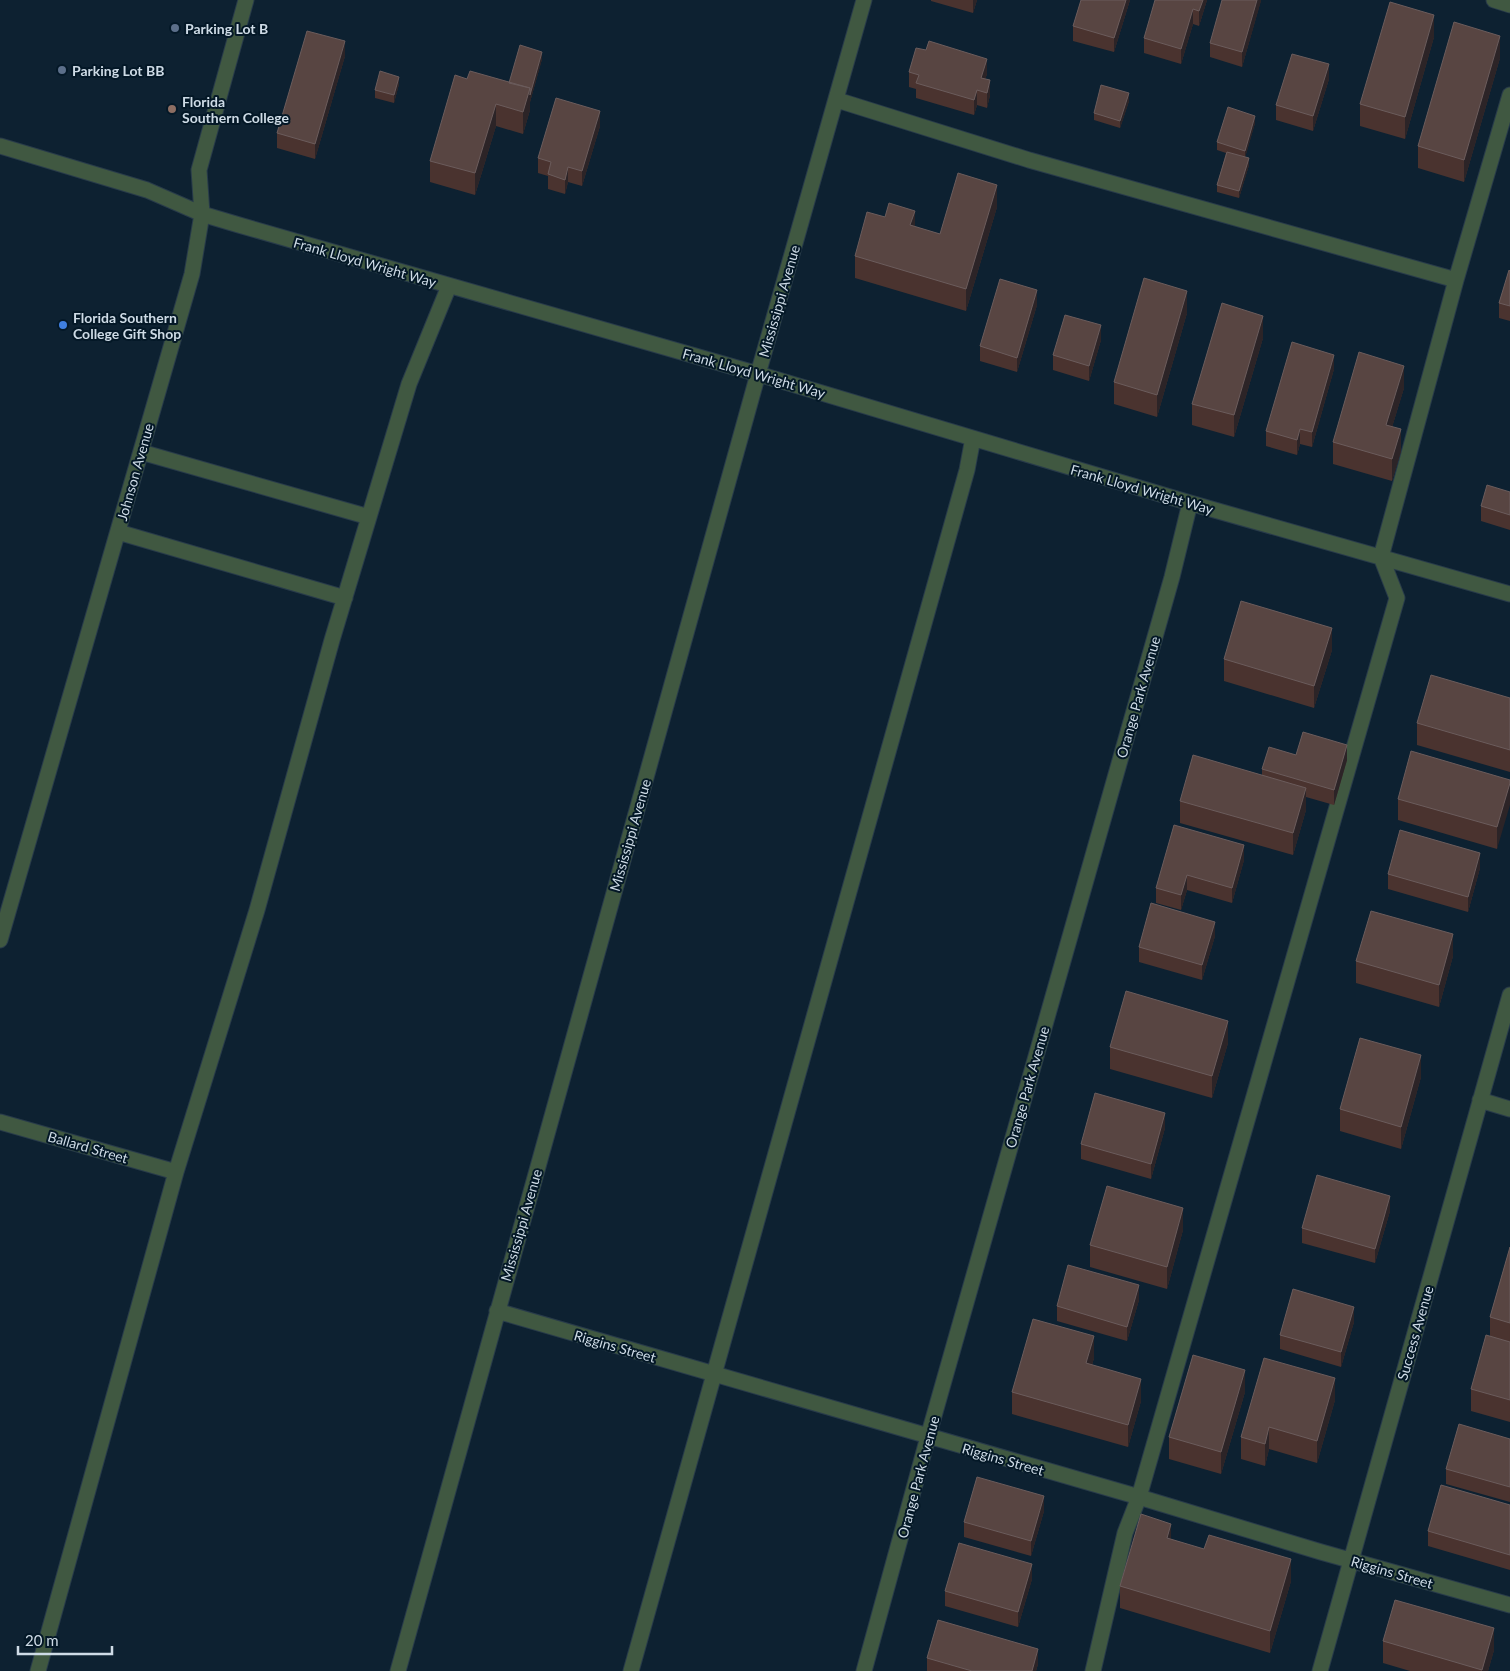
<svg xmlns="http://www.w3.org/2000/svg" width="1510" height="1671" viewBox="0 0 1510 1671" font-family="Lato,sans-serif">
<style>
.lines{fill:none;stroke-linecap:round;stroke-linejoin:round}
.minor-casing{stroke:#283b4a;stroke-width:17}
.minor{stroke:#405841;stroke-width:15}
.wall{fill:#4a332f}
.shaded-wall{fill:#2c2427}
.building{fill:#584542;stroke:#6b5c5c}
.service-dot{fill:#5c6f8a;stroke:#041827;stroke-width:2}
.education-dot{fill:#8d6e63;stroke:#041827;stroke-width:2}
.shop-dot{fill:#3f7fe0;stroke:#041827;stroke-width:2}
.labels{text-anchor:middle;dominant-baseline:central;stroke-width:4;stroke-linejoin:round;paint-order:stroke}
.poi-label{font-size:14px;font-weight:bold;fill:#cedbe6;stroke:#041827;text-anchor:start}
.street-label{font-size:14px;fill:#cedbe6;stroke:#041827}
</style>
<rect width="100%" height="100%" fill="#0d2131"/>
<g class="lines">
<defs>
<path id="minor" d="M1494,0L1510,5
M837,100L1029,160L1456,280
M0,146L147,190L202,214L239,225L758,374L1190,503L1510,594
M141,452L369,517
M118,532L345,598
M0,940L192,274L202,214L199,170L246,0
M1480,1100L1510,1109
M0,1122L176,1172
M497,1311L1139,1497L1321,1552L1510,1605
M38,1671L176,1172L257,910L332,640L409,384L449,286
M398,1671L758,374L864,0
M631,1671L967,470L973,438
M864,1671L928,1437L1172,577L1190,503
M1093,1671L1125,1533L1139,1497L1397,598L1381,557L1456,280L1510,95
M1320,1671L1510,995"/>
</defs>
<use href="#minor" class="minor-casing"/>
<use href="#minor" class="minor"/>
</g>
<path class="wall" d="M931,0H977L973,13L931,1Z
M1081,0H1130L1114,52L1073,41V26Z
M1207,0L1199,26L1193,24L1181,64L1144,53V38Z
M1261,0L1242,67L1210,57V43Z
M1434,37L1405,139L1360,126V104Z
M926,50L987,74L985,79L990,95L987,108L977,105L974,115L916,98V89L909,87V72Z
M345,56L315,159L277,148V133Z
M1500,58L1464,182L1418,168V146Z
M542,59L530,102V110L523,134L496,126L475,195L430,182V161L467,79L509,83Z
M1329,79L1313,131L1276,120V105Z
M399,84L394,103L375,98V90Z
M1129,101L1120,128L1094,120V113Z
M1255,123L1245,157L1249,165L1239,198L1217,192V185L1226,153L1217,150V142Z
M600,126L582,186L568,182L565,194L548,189V176L538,173V158Z
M997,207L966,311L855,278V256L915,227L940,234Z
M1510,271V321L1499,318V303Z
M1037,305L1017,372L980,361V346Z
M1187,313L1157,417L1114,404V382Z
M1263,338L1234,437L1192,425V404Z
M1101,340L1089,381L1053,370V355Z
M1334,369L1312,447L1300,444L1297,455L1266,446V431Z
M1404,388L1392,427L1401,451L1392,481L1333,464V442Z
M1510,492V530L1481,521V506Z
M1332,650L1314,708L1224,681V659Z
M1510,698V772L1417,745V723Z
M1296,755L1347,760L1334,805L1306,797V810L1293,855L1180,823V801L1262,775V769Z
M1510,780L1497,849L1398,820V799Z
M1244,845V860L1232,903L1187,890L1181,910L1156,903V888Z
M1480,868L1468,912L1388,889V874Z
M1215,936L1202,980L1139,962V947Z
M1453,956L1439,1007L1356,983V961Z
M1228,1043L1212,1098L1110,1069V1047Z
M1421,1077L1401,1149L1340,1131V1109Z
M1165,1128L1151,1179L1081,1159V1144Z
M1390,1211L1375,1263L1302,1243V1228Z
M1183,1230L1167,1289L1090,1267V1245Z
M1510,1247V1422L1471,1411V1389L1490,1336V1317Z
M1139,1300L1127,1341L1057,1321V1306Z
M1354,1322L1341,1367L1280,1349V1335Z
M1094,1358L1092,1365L1141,1401L1128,1447L1012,1414V1392Z
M1245,1392L1221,1474L1169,1459V1437Z
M1335,1400L1317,1463L1269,1449L1265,1466L1241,1459V1437Z
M1510,1439V1502L1446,1484V1469Z
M1510,1505V1570L1428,1546V1531Z
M1044,1511L1031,1556L964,1537V1522Z
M1171,1539L1291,1581L1270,1653L1120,1608V1586Z
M1032,1579L1018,1627L945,1606V1591Z
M1383,1641L1494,1650L1488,1671H1410L1383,1663Z
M927,1658L1038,1664L1036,1671H927Z"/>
<path class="shaded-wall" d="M973,0H977L973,13Z
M1126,0H1130L1114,52V38Z
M1203,0H1207L1199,26V11Z
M1257,0H1261V1L1242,67V52Z
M1193,9V24L1181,64V49Z
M1434,15V37L1405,139V117Z
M1500,36V58L1464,182V160Z
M345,41V56L315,159V144Z
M542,52V59L530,102V110L523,134V112L530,88Z
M987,59V74L981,92V78Z
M1329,64V79L1313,131V116Z
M399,77V84L394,103V95Z
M990,80V95L987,108V93Z
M977,90V105L974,115V100Z
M1129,93V101L1120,128V121Z
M496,104V126L475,195V173Z
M600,111V126L582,186V171Z
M1255,116V123L1245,158V151Z
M1249,158V165L1239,198V191Z
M568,167V182L565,194V180Z
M997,185V207L966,311V289Z
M915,211V233L910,225Z
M1037,290V305L1017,372V358Z
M1187,291V313L1157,417V395Z
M1263,316V338L1234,437V415Z
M1101,325V340L1089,381V366Z
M1334,355V369L1312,447V432Z
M1404,366V388L1386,447V425Z
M1300,429V444L1297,455V440Z
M1401,429V451L1392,481V459Z
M1332,628V650L1314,708V686Z
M1347,745V760L1334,805V790Z
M1510,783V805L1497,849V827Z
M1306,788V810L1293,855V833Z
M1244,845V860L1232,903V888Z
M1480,853V868L1468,912V897Z
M1187,875V890L1181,910V895Z
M1215,922V936L1202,980V965Z
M1453,934V956L1439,1007V985Z
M1228,1021V1043L1212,1098V1076Z
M1421,1055V1077L1401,1149V1127Z
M1165,1113V1128L1151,1179V1164Z
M1390,1196V1211L1375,1263V1249Z
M1183,1208V1230L1167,1289V1267Z
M1139,1285V1300L1127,1341V1327Z
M1354,1307V1322L1341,1367V1352Z
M1094,1336V1358L1086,1385V1363Z
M1245,1370V1392L1221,1474V1452Z
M1335,1378V1400L1317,1463V1441Z
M1141,1379V1401L1128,1447V1425Z
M1269,1427V1449L1265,1466V1444Z
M1044,1496V1511L1031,1556V1541Z
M1171,1524V1546L1167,1538Z
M1291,1559V1581L1270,1653V1631Z
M1032,1564V1579L1018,1627V1612Z
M1494,1628V1650L1488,1671H1482Z
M1038,1649V1664L1036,1671H1032Z"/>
<path class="building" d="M1081,0H1126L1114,38L1073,26Z
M1155,0H1203L1199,11L1193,9L1181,49L1144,38Z
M1222,0H1257L1242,52L1210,43Z
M1390,2L1434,15L1405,117L1360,104Z
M1454,22L1500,36L1464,160L1418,146Z
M307,31L345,41L315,144L277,133Z
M929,41L987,59L981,78L990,80L987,93L977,90L974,100L916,83L919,75L909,72L916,48L926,50Z
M520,45L542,52L530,95V88L509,83Z
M1292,54L1329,64L1313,116L1276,105Z
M380,71L399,77L394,95L375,90Z
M470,71L530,88L523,112L496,104L475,173L430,161L455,75L467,79Z
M1101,85L1129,93L1120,121L1094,113Z
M556,98L600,111L582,171L568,167L565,180L548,174L551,162L538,158Z
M1228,107L1255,116L1245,151L1217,142Z
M1227,152L1249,158L1239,191L1217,185Z
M958,173L997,185L966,289L855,256L867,212L885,217L889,203L915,211L910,225L940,234Z
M1509,270L1510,271V306L1499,303Z
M1144,278L1187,291L1157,395L1114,382Z
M1000,279L1037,290L1017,358L980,346Z
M1222,303L1263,316L1234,415L1192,404Z
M1065,315L1101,325L1089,366L1053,355Z
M1292,342L1334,355L1312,432L1300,429L1297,440L1266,431Z
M1359,352L1404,366L1386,425L1401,429L1392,459L1333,442Z
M1487,485L1510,492V515L1481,506Z
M1241,601L1332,628L1314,686L1224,659Z
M1431,675L1510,698V750L1417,723Z
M1303,732L1347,745L1334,790L1262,769L1269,747L1296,755Z
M1411,751L1510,780V783L1497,827L1398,799Z
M1193,755L1306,788L1293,833L1180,801Z
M1174,825L1244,845L1232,888L1187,875L1181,895L1156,888Z
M1400,830L1480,853L1468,897L1388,874Z
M1151,903L1215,922L1202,965L1139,947Z
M1371,911L1453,934L1439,985L1356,961Z
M1126,991L1228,1021L1212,1076L1110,1047Z
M1360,1038L1421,1055L1401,1127L1340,1109Z
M1095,1093L1165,1113L1151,1164L1081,1144Z
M1317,1175L1390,1196L1375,1249L1302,1228Z
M1107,1186L1183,1208L1167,1267L1090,1245Z
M1510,1247V1323L1490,1317Z
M1068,1265L1139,1285L1127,1327L1057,1306Z
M1293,1289L1354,1307L1341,1352L1280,1335Z
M1033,1319L1094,1336L1086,1363L1141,1379L1128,1425L1012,1392Z
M1486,1335L1510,1342V1400L1471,1389Z
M1193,1355L1245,1370L1221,1452L1169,1437Z
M1264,1358L1335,1378L1317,1441L1269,1427L1265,1444L1241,1437Z
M1459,1424L1510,1439V1487L1446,1469Z
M977,1477L1044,1496L1031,1541L964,1522Z
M1441,1485L1510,1505V1555L1428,1531Z
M1141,1514L1171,1524L1167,1538L1204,1549L1209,1535L1291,1559L1270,1631L1120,1586Z
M959,1543L1032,1564L1018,1612L945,1591Z
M1395,1600L1494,1628L1482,1670L1383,1641Z
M938,1620L1038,1649L1032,1671H972L927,1658Z"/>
<g class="service-dot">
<circle cx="175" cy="28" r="5"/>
<circle cx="62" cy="70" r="5"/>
</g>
<circle class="education-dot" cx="172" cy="109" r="5"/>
<circle class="shop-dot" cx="63" cy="325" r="5"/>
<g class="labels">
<g class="poi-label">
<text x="185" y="28">Parking Lot B</text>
<text x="72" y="70">Parking Lot BB</text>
<text x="182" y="101">Florida<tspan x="182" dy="16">Southern College</tspan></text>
<text x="73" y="317">Florida Southern<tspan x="73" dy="16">College Gift Shop</tspan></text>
</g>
<g class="street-label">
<text transform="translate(365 262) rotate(16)">Frank Lloyd Wright Way</text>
<text transform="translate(779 301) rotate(-74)">Mississippi Avenue</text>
<text transform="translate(754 373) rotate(16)">Frank Lloyd Wright Way</text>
<text transform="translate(135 472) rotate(-74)">Johnson Avenue</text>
<text transform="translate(1142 489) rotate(16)">Frank Lloyd Wright Way</text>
<text transform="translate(1138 697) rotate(-74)">Orange Park Avenue</text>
<text transform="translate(630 835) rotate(-74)">Mississippi Avenue</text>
<text transform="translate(1027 1087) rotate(-74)">Orange Park Avenue</text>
<text transform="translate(88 1147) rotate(16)">Ballard Street</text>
<text transform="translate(521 1225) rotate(-74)">Mississippi Avenue</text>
<text transform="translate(1415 1333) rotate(-74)">Success Avenue</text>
<text transform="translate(615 1346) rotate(16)">Riggins Street</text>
<text transform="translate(1003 1459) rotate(16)">Riggins Street</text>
<text transform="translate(918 1477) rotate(-75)">Orange Park Avenue</text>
<text transform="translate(1392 1572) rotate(16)">Riggins Street</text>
</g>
</g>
<path d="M18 1646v8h94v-8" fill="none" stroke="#cedbe6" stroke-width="2.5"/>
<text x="25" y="1646" font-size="15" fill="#cedbe6" stroke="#041827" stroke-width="4" paint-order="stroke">20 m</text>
</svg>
